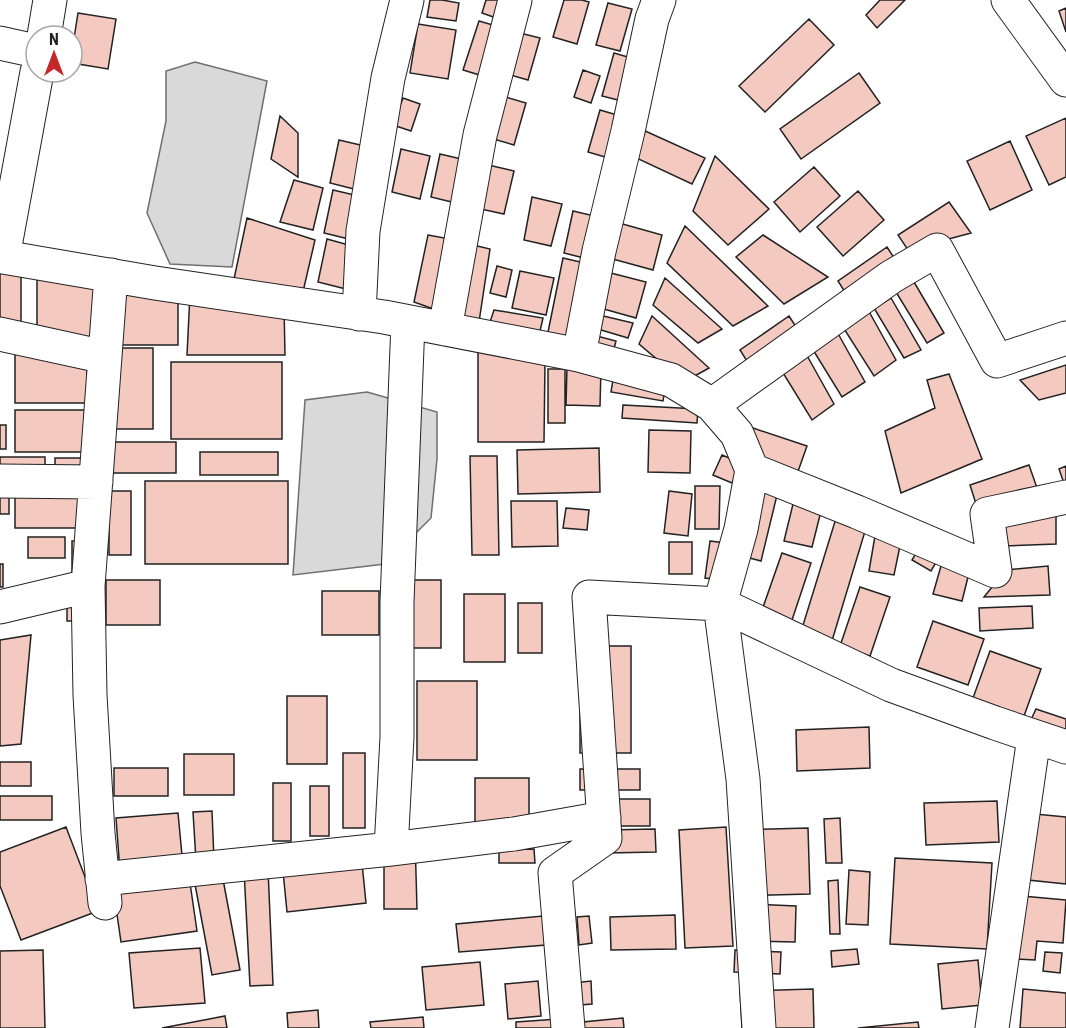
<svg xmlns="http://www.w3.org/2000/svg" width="1066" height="1028" viewBox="0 0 1066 1028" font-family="'Roboto Condensed',sans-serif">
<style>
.water{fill:#d9d9d9;stroke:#6f6f6f;stroke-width:1.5}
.building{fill:#f3c9c0;stroke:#222;stroke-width:1.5}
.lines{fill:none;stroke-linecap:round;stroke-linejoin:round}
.minor-casing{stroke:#222;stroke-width:35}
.minor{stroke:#fff;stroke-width:33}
</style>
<rect width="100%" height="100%" fill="#fff"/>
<path class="water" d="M195,62L267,81L232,267L170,264L147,213L166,121V71Z
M367,392L437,412V459L431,518L385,564L293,575L305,400Z"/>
<path class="building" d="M430,0H442L459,3L456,21L427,17Z
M486,0H506L499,19L482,13Z
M564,0H582L589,2L577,44L553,37Z
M880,0H905L877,28L866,15Z
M608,3L632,9L620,51L596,45Z
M1066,8V32L1059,11Z
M78,13L116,19L108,69L72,63V51Z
M809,19L834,45L765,112L739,86Z
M479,21L503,28L486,77L463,70Z
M418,24L456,30L448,79L410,73Z
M516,32L540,38L528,80L504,73Z
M614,53L638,60L626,102L602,96Z
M583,70L600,76L591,103L574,97Z
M859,73L880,103L801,159L780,129Z
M502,96L526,103L514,145L490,138Z
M403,98L420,104L411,131L393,125Z
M600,110L624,117L612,159L588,152Z
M280,116L298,133V177L271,159Z
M1066,118V177L1049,185L1026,136Z
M643,130L705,158L692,184L632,156Z
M339,140L369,147L358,190L330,183Z
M1010,141L1032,190L990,210L967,161Z
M401,149L430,156L420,199L392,192Z
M440,154L470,161L460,204L431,197Z
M715,156L769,209L728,245L693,211Z
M484,164L514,171L504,214L476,208Z
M814,167L840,196L800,232L774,202Z
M294,180L323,188L313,230L280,222Z
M333,190L363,197L353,240L324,233Z
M858,191L884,220L843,256L817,227Z
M532,197L562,204L551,246L524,240Z
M949,202L971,233L908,250L898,235Z
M573,211L603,218L592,260L564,253Z
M247,218L315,240L302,296L234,279Z
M619,223L662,235L653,270L609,258Z
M685,226L768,306L733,326L667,263Z
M428,235L450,239L439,311L414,302Z
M763,235L828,277L784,304L736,257Z
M327,239L356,247L346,289L318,282Z
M469,244L490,249L479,322L454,313Z
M887,247L898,264L848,297L838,281Z
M563,258L589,264L572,347L546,342Z
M497,266L512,270L506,297L490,293Z
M0,270H21V328H0Z
M520,271L554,278L546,315L512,308Z
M603,271L646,282L636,318L593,306Z
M37,274H98V341H37Z
M665,278L722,329L698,343L653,305Z
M914,282L944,333L927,343L896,292Z
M122,288H178V345H122Z
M190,294L284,306L285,355H187Z
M891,298L921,350L904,358L874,308Z
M867,308L896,360L874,376L841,324Z
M494,310L543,318L538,340L487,331Z
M595,314L633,323L628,338L591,327Z
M652,316L709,368L684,382L639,344Z
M789,316L800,333L750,366L740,350Z
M836,330L865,382L842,397L810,345Z
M589,334L616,341L612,356L585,349Z
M478,340L545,361L544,442H478Z
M112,348H153V429H112Z
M805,352L834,404L812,420L780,368Z
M15,354H87V403H15Z
M171,362H282V439H171Z
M1066,365V393L1039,400L1020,380Z
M567,367L601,368L600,406L566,405Z
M548,369H565V423H548Z
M614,374L666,383L663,401L611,392Z
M949,374L982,459L901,493L885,431L935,408L927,380Z
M623,405L698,409L697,423L622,418Z
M15,410H85V452H15Z
M0,425H6V449H0Z
M747,426L807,446L796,477L757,462Z
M649,430L691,431L690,473L648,472Z
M113,442H176V473H113Z
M599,448L600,492L518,494L517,450Z
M200,452H278V475H200Z
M722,455L741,463L732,483L713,475Z
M470,456H497L499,555H472Z
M0,457H45V475H0Z
M55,458H86V479H55Z
M1029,465L1037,488L977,507L970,485Z
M1066,466V489L1059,469Z
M145,481H288V564H145Z
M695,486H720L719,529H695Z
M15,490H84V528H15Z
M757,490L777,495L761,561L742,556Z
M0,491H9V514H0Z
M109,491H131V555H109Z
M669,491L692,494L688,536L664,533Z
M511,501H557L558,546L512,547Z
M793,504L821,511L812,547L784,541Z
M566,508L589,510L587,530L563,528Z
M1056,512V544L1004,546L999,517Z
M837,515L866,528L831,644L800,635Z
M875,536L901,541L894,575L869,571Z
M28,537H65V558H28Z
M72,541H83V574H72Z
M710,541L726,543L721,580L705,578Z
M669,542H692V574H669Z
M919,548L938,559L931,571L912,560Z
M782,553L811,563L791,623L761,613Z
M0,564H3V587H0Z
M941,566L969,573L962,601L933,594Z
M1048,566L1050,595L984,597L1006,570Z
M106,580H160V625H106Z
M400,580H441V648H400Z
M860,587L890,597L870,656L840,646Z
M322,591H379V635H322Z
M464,594H505V662H464Z
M67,601H79V621H67Z
M518,603H542V653H518Z
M1032,606L1033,628L980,631L979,608Z
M933,621L984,639L968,685L917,667Z
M31,635L21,744L0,746V640Z
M580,646H631V753H580Z
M990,651L1041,669L1024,716L973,698Z
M417,681H477V760H417Z
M287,696H327V764H287Z
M1036,709L1066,719V738L1029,724Z
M869,727L870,768L797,771L796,730Z
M343,753H365V828H343Z
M184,754H234V795H184Z
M0,762H31V786H0Z
M114,768H168V796H114Z
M580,769H640V790H580Z
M475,778H529V830H475Z
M273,783H291V841H273Z
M310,786H329V836H310Z
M0,796H52V820H0Z
M599,799H650V826H599Z
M997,801L999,842L926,845L924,803Z
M212,811L214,860L196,861L193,812Z
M178,813L183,866L120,872L116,818Z
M1035,814L1066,817V884L1028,880Z
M840,818L842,863H826L824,819Z
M66,827L98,911L21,940L0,886V852Z
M726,827L733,946L685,948L679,830Z
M808,828L810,894L740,896L738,830Z
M655,829L656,852L608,853L607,830Z
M384,838H415L417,909H384Z
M534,849L535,863H499V850Z
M361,853L366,903L287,912L282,861Z
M895,858L992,863L987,949L890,944Z
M268,869L273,985L250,986L244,870Z
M849,870L870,872L868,925L846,924Z
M222,874L240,970L212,975L194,879Z
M189,876L197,931L121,942L113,887Z
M838,880L840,934H830L828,881Z
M1022,896L1066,900L1063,943L1037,941L1035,960L1016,959Z
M750,904L796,906L795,942L749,941Z
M675,915L676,949L611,950L610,917Z
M543,916L546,945L459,952L456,924Z
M589,916L592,943L579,945L577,917Z
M200,948L205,1003L134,1008L129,953Z
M857,949L859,964L832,967L831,951Z
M43,950L45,1028H0V951Z
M735,950L781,952L780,974L734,972Z
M1045,952L1062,953L1060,973L1043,971Z
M978,960L982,1005L942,1009L938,964Z
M480,962L484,1005L426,1010L422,967Z
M538,981L541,1016L508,1019L505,984Z
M591,981L592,1004L556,1007L554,985Z
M813,989L814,1028H742L740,991Z
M1023,989L1066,993V1028H1020Z
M318,1010L319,1028H288L287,1013Z
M225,1016L227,1028H162Z
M423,1017L424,1028H371L370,1022Z
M623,1018L624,1028H584L583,1022Z
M558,1019L559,1028H516V1022Z
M918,1022L919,1028H858Z"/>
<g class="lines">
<defs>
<path id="minor" d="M1008,0L1066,80
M44,36L50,0
M0,43L36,51
M37,72L3,257L155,283L384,317L579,355L671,380L712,405L737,434L752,470L741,529L720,604L891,685L995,723L1066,747
M359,314L363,231L388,78L407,0
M445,329L480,135L515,0
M0,334L105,357
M579,355L599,251L628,131L652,19L659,0
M712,405L891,277L937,250L997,361L1066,338
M752,470L857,512L995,571L987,514L1066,497
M0,481L96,482
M0,607L88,586
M391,849L397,737V602L408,322
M102,879L391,849L514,834L604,818
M105,903L98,833L90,695L88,586L111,275
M568,1028L555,873L605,838L589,597L720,604L743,779L759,1028
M992,1028L1034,737"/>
</defs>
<use href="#minor" class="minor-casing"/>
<use href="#minor" class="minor"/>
</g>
<g transform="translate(54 54)"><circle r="28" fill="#ffffff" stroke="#a7a7a7" stroke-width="1.5"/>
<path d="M0-4.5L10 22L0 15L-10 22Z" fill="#c62828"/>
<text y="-9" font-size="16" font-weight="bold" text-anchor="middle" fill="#222222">N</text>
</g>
</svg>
